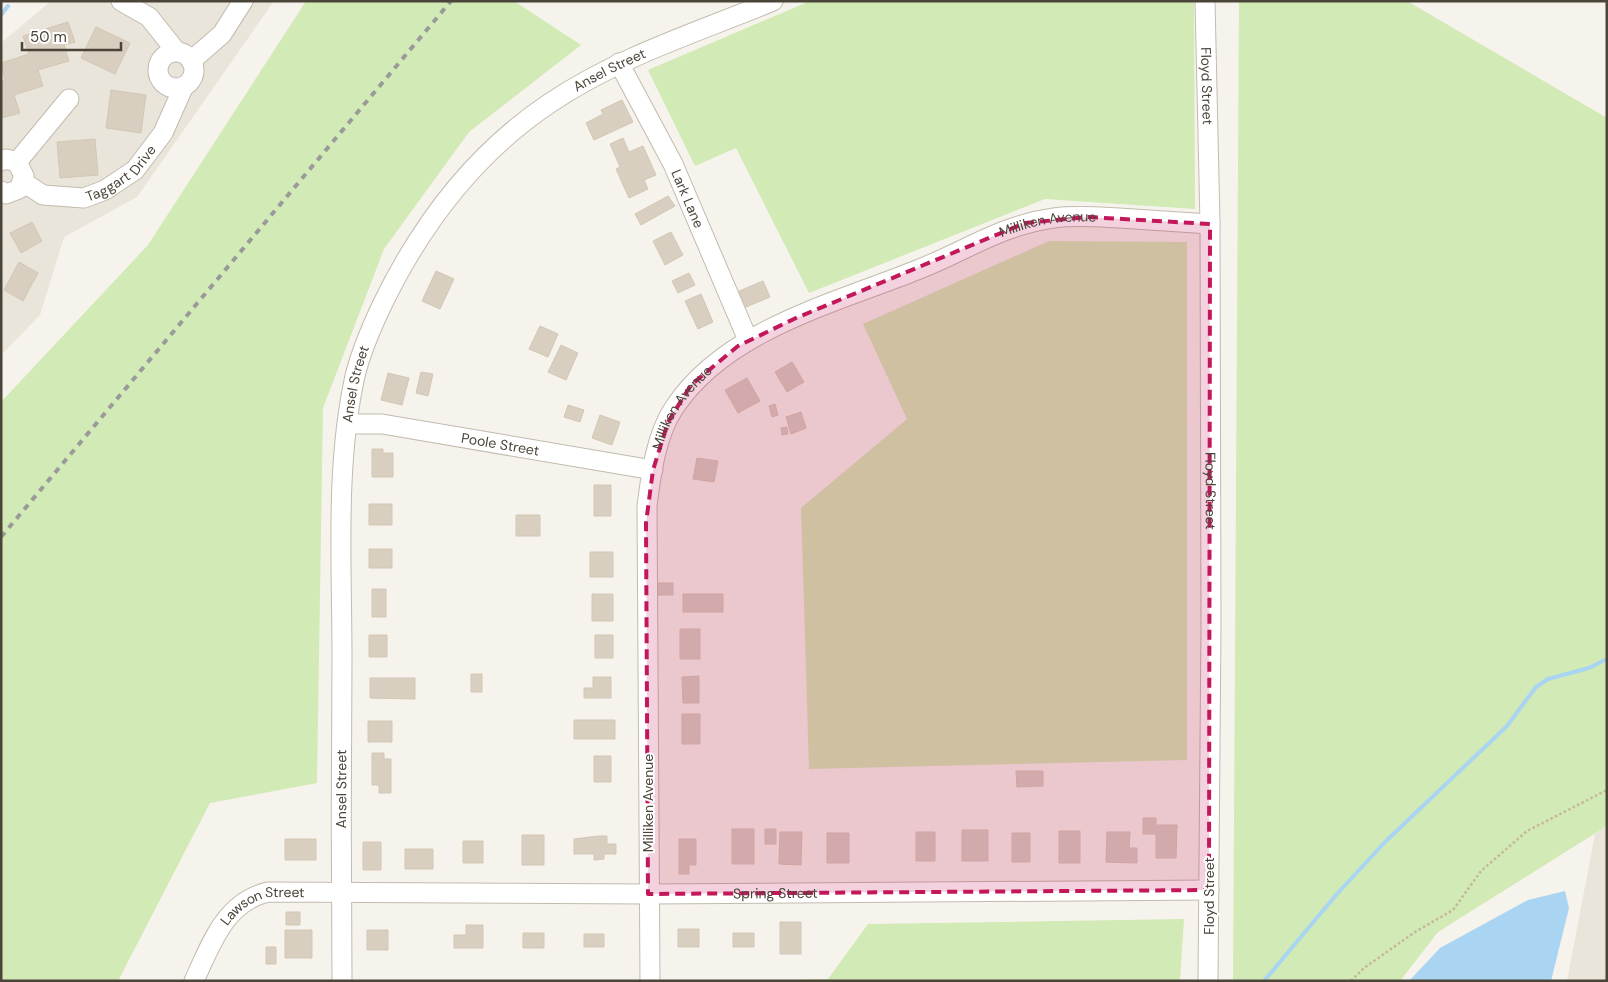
<svg xmlns="http://www.w3.org/2000/svg" width="1608" height="982" viewBox="0 0 1608 982" font-family="'DM Sans',sans-serif">
<style>
.residential{fill:#eae5da}
.green{fill:#d2eab5}
.water{fill:#a9d4f2}
.lines{fill:none;stroke-linecap:round;stroke-linejoin:round}
.stream{stroke:#a9d4f2;stroke-width:4}
.building{fill:#d8cfc1;stroke:#d3c7b4}
.minor-casing{stroke:#c2bbae;stroke-width:21}
.path{stroke:#c4b79f;stroke-width:2.5;stroke-dasharray:2.5 2.5;stroke-linecap:butt}
.minor{stroke:#fff;stroke-width:19}
.rail{stroke:#9a9a9a;stroke-width:4;stroke-dasharray:6 6;stroke-linecap:butt}
.marked{fill:#c2185b;fill-opacity:0.2;stroke:#c2185b;stroke-width:4;stroke-dasharray:10 6;stroke-linejoin:round}
.labels{text-anchor:middle;dominant-baseline:central;stroke-width:4;stroke-linejoin:round;paint-order:stroke}
.street-label{font-size:14px;fill:#4b4439;stroke:#fff}
</style>
<rect width="100%" height="100%" fill="#f6f3ec"/>
<path class="residential" d="M51,1H274L137,197L64,237L40,315L1,355V43Z
M1607,826V981H1567L1595,834Z"/>
<path class="green" d="M306,1H514L581,45L469,132L384,249L323,408L317,783L210,803L118,981H1V402L148,245Z
M810,1H1194L1195,209L1045,199L809,293L736,148L695,166L648,70Z
M1239,1H1407L1607,118V826L1438,932L1400,981H1233Z
M1049,241L1187,242V760L809,769L801,508L907,419L863,324Z
M1184,919L1180,981H755L828,979L868,924Z"/>
<path class="water" d="M1565,891L1569,908L1551,981H1409L1440,948L1528,900Z"/>
<g class="lines">
<path class="stream" d="M1,15L8,6
M1264,981L1336,895L1385,842L1507,726L1536,687L1548,679L1589,668L1607,659"/>
</g>
<path class="building" d="M68,22L75,42L64,45L69,61L38,70L43,86L14,95L20,113L1,118V82L5,80L1,63L29,54L23,36Z
M96,27L130,43L115,74L81,58Z
M111,90L146,95L141,133L106,128Z
M622,100L633,122L594,140L586,123L603,114L601,110Z
M623,138L629,152L643,146L656,175L644,180L648,189L629,198L616,169L620,167L610,144Z
M95,139L98,175L60,178L57,142Z
M668,196L675,206L641,225L635,214Z
M32,222L42,241L21,253L10,233Z
M671,232L683,255L665,265L653,241Z
M19,262L38,273L23,301L4,290Z
M436,271L454,279L440,309L422,301Z
M689,273L695,285L678,293L672,281Z
M763,281L770,297L746,307L739,291Z
M701,294L713,322L698,329L685,301Z
M540,326L558,334L548,357L529,349Z
M561,345L578,353L566,380L548,372Z
M792,362L804,382L787,392L775,372Z
M421,372L433,374L428,396L416,393Z
M388,373L409,378L402,405L381,400Z
M747,378L760,401L738,413L725,390Z
M775,404L778,415L772,417L769,406Z
M568,405L584,410L580,422L564,417Z
M801,412L806,428L791,434L786,417Z
M600,415L620,422L612,445L592,438Z
M787,427L788,434L782,435L781,428Z
M372,449H383V453H393V477H372Z
M697,458L718,461L714,482L693,479Z
M594,485H611V516H594Z
M369,504H392V525H369Z
M516,515H540V536H516Z
M369,549H392V568H369Z
M590,552H613V577H590Z
M654,583H673V595H654Z
M372,589H386V617H372Z
M592,594H613V621H592Z
M683,594H723V612H683Z
M680,629H700V659H680Z
M369,635H387V657H369Z
M595,635H613V658H595Z
M471,674H482V692H471Z
M699,676V703H683L682,677Z
M593,677H611V698H584V688H593Z
M370,678H415V699L370,698Z
M682,714H700V744H682Z
M574,720H615V739H574Z
M368,721H392V742H368Z
M372,753H384V759H391V793H379V785H372Z
M594,756H611V782H594Z
M1016,771H1043V786L1017,787Z
M1143,818H1156V825H1177L1176,858H1156V834H1143Z
M732,829H754V864H732Z
M765,829H776V844H765Z
M962,830H988V861H962Z
M1059,831H1080V863H1059Z
M780,832H802L801,865L779,864Z
M916,832H935V861H916Z
M1107,832H1130L1129,848H1137V863L1106,862Z
M827,833H849V863H827Z
M1012,833H1030V862H1012Z
M522,835H544V865H522Z
M598,836H607V844H616V854H604V859L594,860V854H574V839Z
M285,839H316V860H285Z
M679,839H696V865H689V874H679Z
M463,841H483V863H463Z
M363,842H381V870H363Z
M405,849H433V869H405Z
M286,912H300V925H286Z
M780,922H801V954H780Z
M466,925H483V948H454V935H466Z
M678,929H699V947H678Z
M285,930H312V958H285Z
M367,930H388V950H367Z
M523,933H544V948H523Z
M733,933H754V947H733Z
M584,934H604V947H584Z
M266,947H276V964H266Z"/>
<g class="lines">
<defs>
<g id="minor">
<path d="M121,1L149,17L176,51"/>
<path id="s1" d="M1205,1L1210,224L1211,625L1208,981"/>
<circle cx="176" cy="70" r="18"/>
<path d="M191,61L222,34L243,1"/>
<path id="s2" d="M619,63L673,164L748,340"/>
<path d="M1,161L6,159L17,162L24,176L19,189L6,194L1,191"/>
<path d="M17,162L69,99"/>
<path id="s3" d="M23,182L43,195L84,198L105,190L135,170L163,133L183,88"/>
<path id="s4" d="M348,424H382L653,470"/>
<path id="s5" d="M194,981C211,944 225,902 268,892L648,894L1209,890"/>
<path id="s6" d="M342,981C341,873 341,765 342,657C342,564 335,467 355,376C361,351 372,326 383,303C422,223 475,153 550,103C618,57 698,32 773,1"/>
<path id="s7" d="M650,981L647,506C651,474 656,435 674,408C725,330 835,303 917,270C966,251 1001,225 1054,218C1076,215 1098,217 1119,218C1149,220 1179,222 1210,224"/>
</g>
</defs>
<use href="#minor" class="minor-casing"/>
<path class="path" d="M1351,981L1364,968L1415,932L1453,910L1481,871L1527,831L1607,790"/>
<use href="#minor" class="minor"/>
<path class="rail" d="M1,537L451,1"/>
</g>
<path class="marked" d="M1088,217L1210,224L1209,890L648,894L646,523L653,470L668,422L691,385L738,346L796,318L1025,223Z"/>
<g class="labels">
<g class="street-label">
<text stroke="none"><textPath href="#s6" startOffset="1016">Ansel Street</textPath></text>
<text stroke="none"><textPath href="#s1" startOffset="85">Floyd Street</textPath></text>
<text stroke="none"><textPath href="#s3" startOffset="110">Taggart Drive</textPath></text>
<text stroke="none"><textPath href="#s2" startOffset="152">Lark Lane</textPath></text>
<text stroke="none"><textPath href="#s7" startOffset="1002">Milliken Avenue</textPath></text>
<text stroke="none"><textPath href="#s6" startOffset="598">Ansel Street</textPath></text>
<text stroke="none"><textPath href="#s7" startOffset="582">Milliken Avenue</textPath></text>
<text stroke="none"><textPath href="#s4" startOffset="154">Poole Street</textPath></text>
<text stroke="none"><textPath href="#s1" startOffset="490">Floyd Street</textPath></text>
<text stroke="none"><textPath href="#s6" startOffset="192">Ansel Street</textPath></text>
<text transform="translate(648 803) rotate(-90)">Milliken Avenue</text>
<text stroke="none"><textPath href="#s5" startOffset="628">Spring Street</textPath></text>
<text transform="translate(1209 896) rotate(-90)">Floyd Street</text>
<text stroke="none"><textPath href="#s5" startOffset="111">Lawson Street</textPath></text>
</g>
</g>
<rect width="1608" height="982" fill="none" stroke="#4b4439" stroke-width="5"/>
<path d="M22 42v8h99v-8" fill="none" stroke="#4b4439" stroke-width="2.5"/>
<text x="30" y="42" font-size="15" fill="#4b4439" stroke="#ffffff" stroke-width="4" paint-order="stroke">50 m</text>
</svg>
